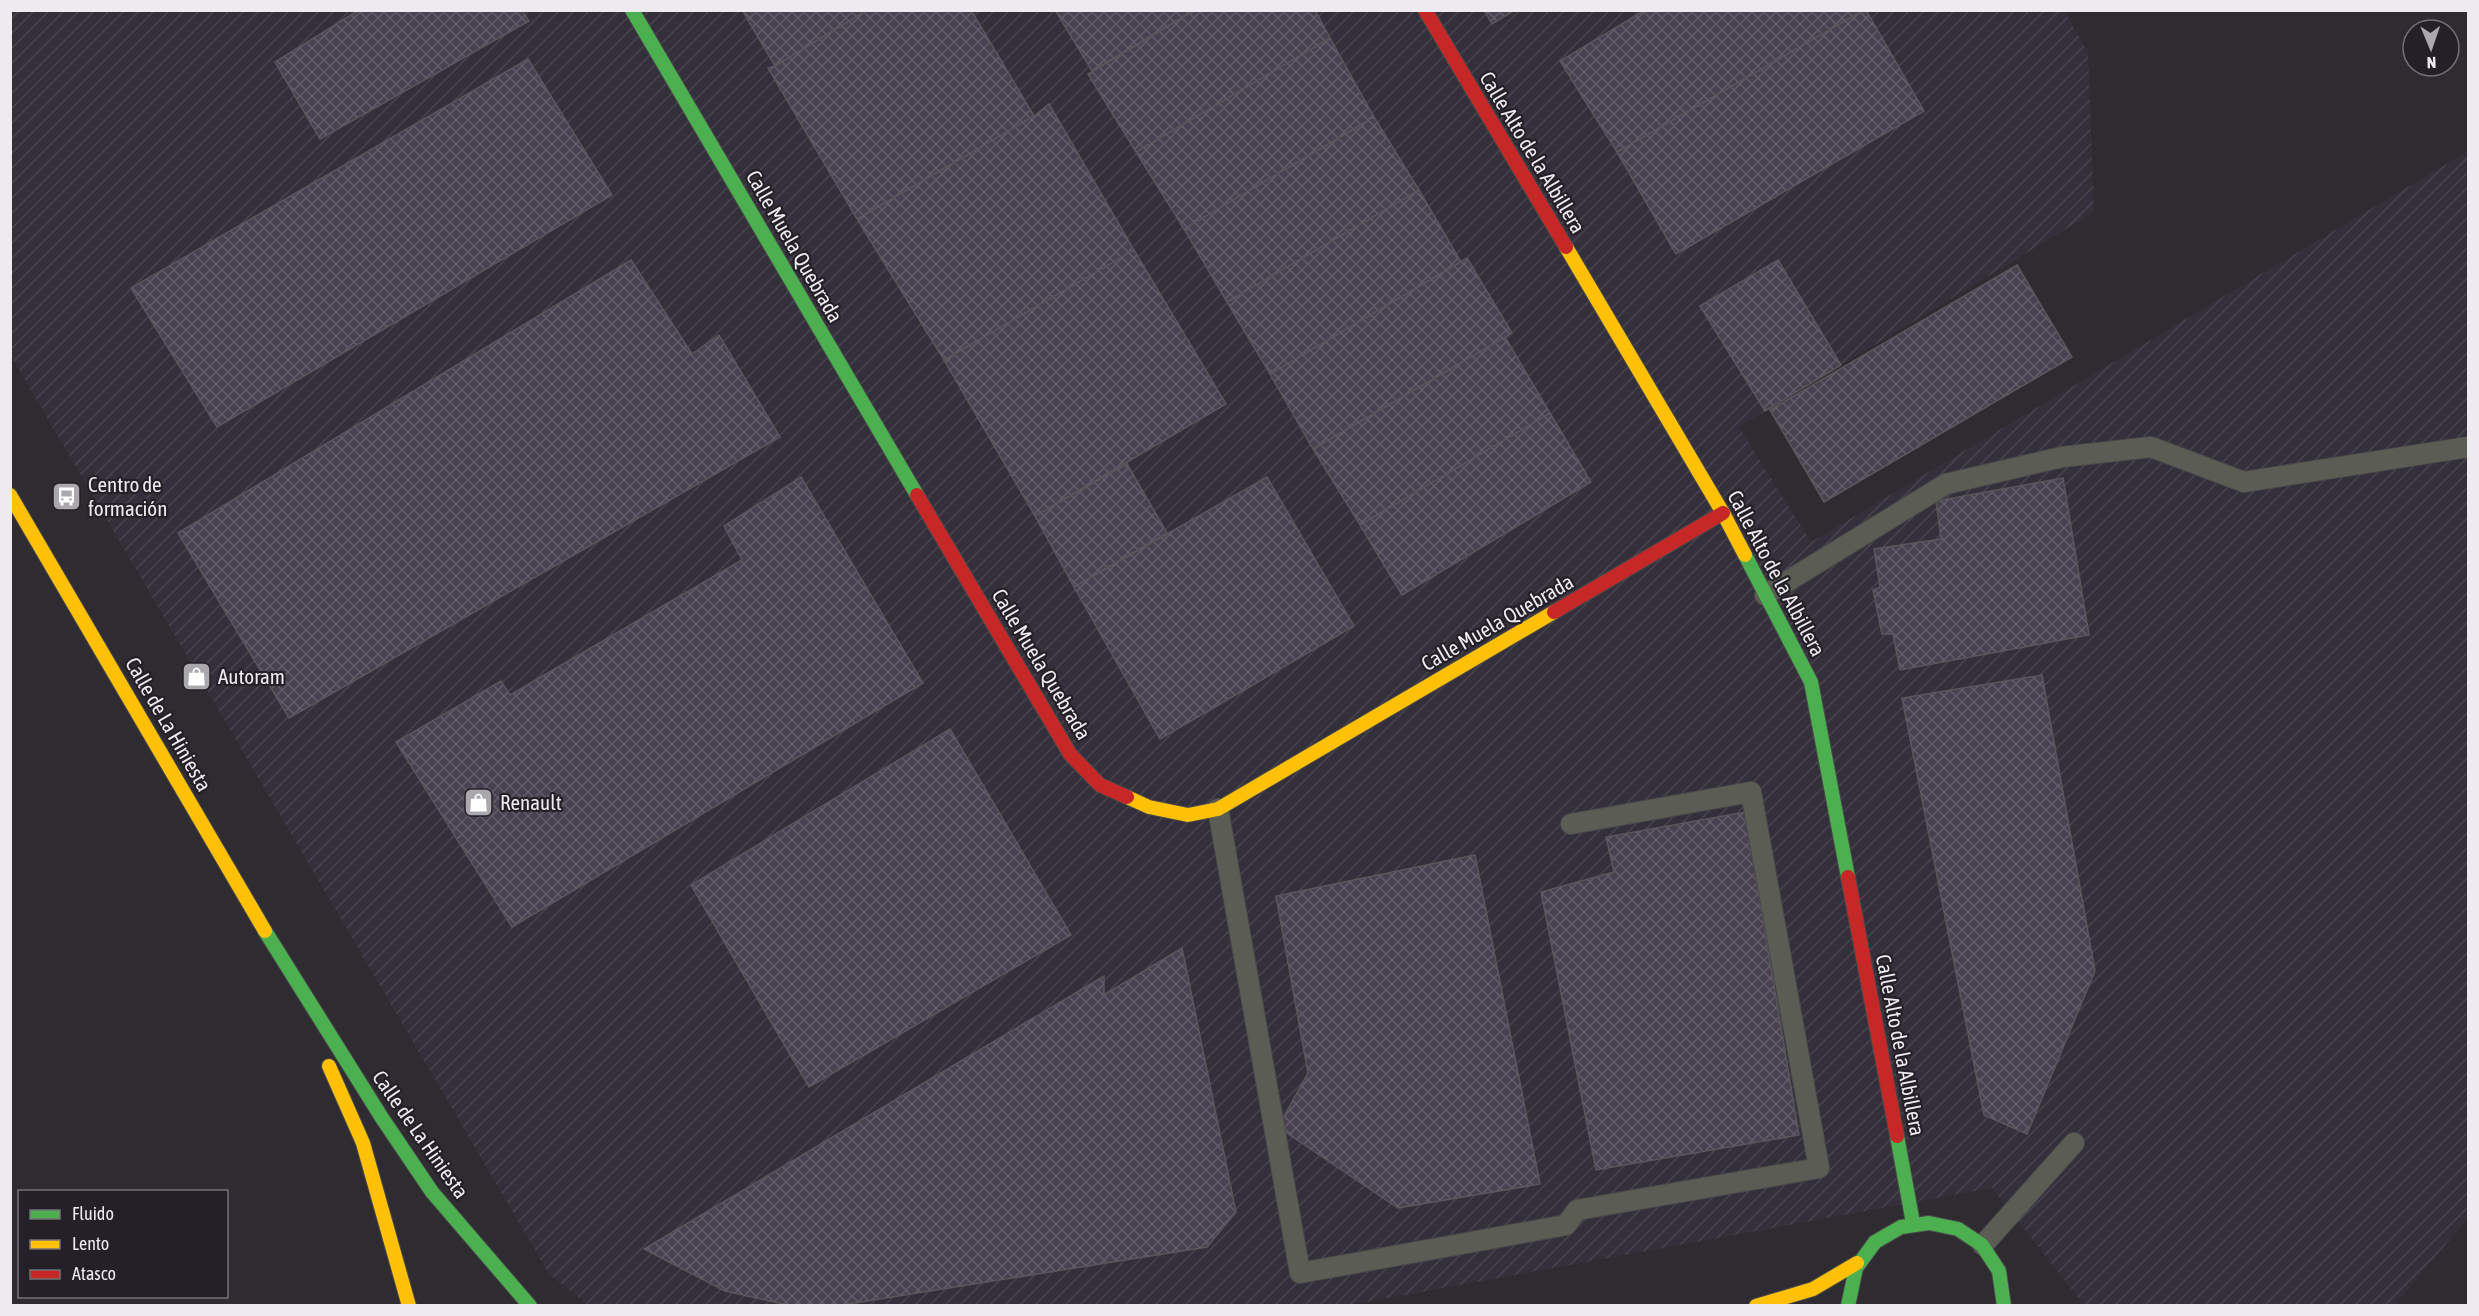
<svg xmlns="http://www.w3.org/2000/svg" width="2479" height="1316" viewBox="0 0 2479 1316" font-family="'Asap Condensed',sans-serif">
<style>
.industrial{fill:url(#industrial-furrows)}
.building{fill:url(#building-cross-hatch);stroke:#58575a;stroke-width:1.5}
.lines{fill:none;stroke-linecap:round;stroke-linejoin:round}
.lane-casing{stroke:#49484a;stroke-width:22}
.fast-casing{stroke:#49484a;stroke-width:16}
.slow-casing{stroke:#49484a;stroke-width:16}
.jam-casing{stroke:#49484a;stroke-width:16}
.lane{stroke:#5b5d55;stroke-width:20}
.fast{stroke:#4caf50;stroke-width:14}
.slow{stroke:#ffc107;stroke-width:14}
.jam{stroke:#c62828;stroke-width:14}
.labels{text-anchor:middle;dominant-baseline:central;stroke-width:4.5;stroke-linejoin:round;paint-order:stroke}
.street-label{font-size:21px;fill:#edebf0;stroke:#232127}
.poi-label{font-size:21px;fill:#edebf0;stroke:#232127;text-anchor:start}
</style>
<defs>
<pattern id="industrial-furrows" width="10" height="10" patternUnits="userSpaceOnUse" patternTransform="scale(1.5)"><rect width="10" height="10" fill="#34303b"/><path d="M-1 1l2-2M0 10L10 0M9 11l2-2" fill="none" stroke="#48444e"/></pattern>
<pattern id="building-cross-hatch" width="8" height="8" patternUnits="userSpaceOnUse" patternTransform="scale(1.5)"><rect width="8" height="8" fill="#484250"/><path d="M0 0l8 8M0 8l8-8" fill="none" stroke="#635d6a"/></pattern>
</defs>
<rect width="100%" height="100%" fill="#2e2c30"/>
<path class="industrial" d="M10,11H2064L2088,52L2094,212L1739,427L1811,542L2468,151V1218L2394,1306L2084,1305L1992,1188L1350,1305H588L549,1274L11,356Z"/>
<path class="building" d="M359,10H522L529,21L320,139L275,62Z
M742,10H867L775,66Z
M867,10H971L1034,116L857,219L768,68L775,66Z
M1055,10H1195L1092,71Z
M1195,10H1315L1330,38L1136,152L1088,74Z
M1484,10H1515L1492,24Z
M1645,10H1864L1617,152L1560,61Z
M1864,10H1866L1924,111L1676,254L1617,152Z
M1330,38L1374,117L1184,229L1136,152Z
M528,59L612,195L217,427L131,288Z
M1049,104L1134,250L944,360L857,219L1034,116Z
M1374,117L1419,190L1227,302L1184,229Z
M1419,190L1461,262L1270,374L1227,302Z
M1134,250L1226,404L1035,516L944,360Z
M1467,258L1512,333L1313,449L1270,374Z
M631,260L692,354L719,335L780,437L289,718L178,533Z
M1778,260L1841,365L1765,411L1700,306Z
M2017,265L2072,357L1824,502L1770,410Z
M1505,337L1550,413L1360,525L1313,449Z
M1550,413L1591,482L1402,595L1360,525Z
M1127,464L1167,533L1074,587L1035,516Z
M801,477L923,683L512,927L396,742L501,681L510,695L742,560L724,526Z
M1267,477L1354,626L1160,739L1074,587Z
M2063,478L2089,635L1900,670L1893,634H1882L1873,590L1880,587L1874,549L1941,539L1936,501Z
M2042,675L2095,971L2027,1134L1984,1115L1902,698Z
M950,729L1071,935L809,1087L691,885Z
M1745,812L1799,1135L1596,1170L1541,892L1614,872L1606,837Z
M1475,855L1540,1184L1398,1208L1278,1127L1308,1073L1276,896Z
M1182,948L1236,1212L1207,1247L836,1306H792L725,1291L644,1249L1104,976V995Z"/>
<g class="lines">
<defs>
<path id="lane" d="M1765,595L1946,484L2062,457L2151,447L2244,482L2468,447
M1218,809L1300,1273L1566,1225L1577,1210L1819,1168L1751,792L1571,824
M1983,1245L2074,1143"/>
<path id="fast" d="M632,10L917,495
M1745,555L1811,682L1848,877
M265,931L382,1118L432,1192L530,1306
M1897,1136L1913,1223
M1848,1306L1856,1268L1875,1242L1901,1227L1929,1223L1958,1229L1982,1245L1999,1271L2004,1306"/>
<path id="slow" d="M1566,247L1723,513L1745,555
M10,495L265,931
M1127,797L1149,807L1188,815L1218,809L1554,612
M329,1066L363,1143L409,1306
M1756,1306L1813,1289L1857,1263"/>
<path id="jam" d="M1425,10L1566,247
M917,495L1070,754L1100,785L1127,797
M1554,612L1723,513
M1848,877L1897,1136"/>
</defs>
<use href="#lane" class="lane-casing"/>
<use href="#fast" class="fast-casing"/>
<use href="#slow" class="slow-casing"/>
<use href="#jam" class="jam-casing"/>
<use href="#lane" class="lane"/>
<use href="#fast" class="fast"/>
<use href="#slow" class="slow"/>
<use href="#jam" class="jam"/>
</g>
<defs>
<symbol id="bus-square" viewBox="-11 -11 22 22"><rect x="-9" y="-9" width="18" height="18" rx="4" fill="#aaa8ad" stroke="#232127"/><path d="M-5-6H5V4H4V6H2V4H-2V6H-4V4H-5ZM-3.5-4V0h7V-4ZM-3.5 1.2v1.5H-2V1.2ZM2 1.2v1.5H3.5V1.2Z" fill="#fff"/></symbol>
<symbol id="shop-square" viewBox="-11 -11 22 22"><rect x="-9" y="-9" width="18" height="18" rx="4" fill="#aaa8ad" stroke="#232127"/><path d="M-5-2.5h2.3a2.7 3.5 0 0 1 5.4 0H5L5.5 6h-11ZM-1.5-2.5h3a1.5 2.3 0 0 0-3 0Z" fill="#fff"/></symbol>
</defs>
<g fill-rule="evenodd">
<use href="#bus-square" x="50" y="480" width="33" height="33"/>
<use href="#shop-square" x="180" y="660" width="33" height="33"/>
<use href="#shop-square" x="462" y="786" width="33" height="33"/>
</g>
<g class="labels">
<g class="street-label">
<text transform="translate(1533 152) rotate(59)">Calle Alto de la Albillera</text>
<text transform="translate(795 246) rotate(60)">Calle Muela Quebrada</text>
<text transform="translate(1777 573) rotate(62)">Calle Alto de la Albillera</text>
<text transform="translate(1497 622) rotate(-30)">Calle Muela Quebrada</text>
<text transform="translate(1042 664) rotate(59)">Calle Muela Quebrada</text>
<text transform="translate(169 724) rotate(60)">Calle de La Hiniesta</text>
<text transform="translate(1901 1045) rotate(79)">Calle Alto de la Albillera</text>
<text transform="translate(421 1134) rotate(55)">Calle de La Hiniesta</text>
</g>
<g class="poi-label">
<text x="88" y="484">Centro de<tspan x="88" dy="24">formación</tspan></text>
<text x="218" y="676">Autoram</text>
<text x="500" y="802">Renault</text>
</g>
</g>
<rect width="2479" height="1316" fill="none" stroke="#edebf0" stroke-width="24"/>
<rect x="18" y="1190" width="210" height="108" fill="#232127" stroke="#747277" stroke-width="1.5"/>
<rect x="30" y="1210" width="30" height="9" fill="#4caf50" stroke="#747277" stroke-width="1.5"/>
<text x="72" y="1220" font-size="18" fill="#edebf0">Fluido</text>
<rect x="30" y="1240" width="30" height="9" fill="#ffc107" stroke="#747277" stroke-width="1.5"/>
<text x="72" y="1250" font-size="18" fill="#edebf0">Lento</text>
<rect x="30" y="1270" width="30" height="9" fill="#c62828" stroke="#747277" stroke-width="1.5"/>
<text x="72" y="1280" font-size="18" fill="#edebf0">Atasco</text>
<g transform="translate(2431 48) rotate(178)"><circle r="28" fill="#232127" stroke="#747277" stroke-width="1.5"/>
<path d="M0-4.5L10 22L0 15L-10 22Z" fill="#aaa8ad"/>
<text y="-9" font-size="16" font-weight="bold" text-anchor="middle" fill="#edebf0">N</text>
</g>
</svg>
